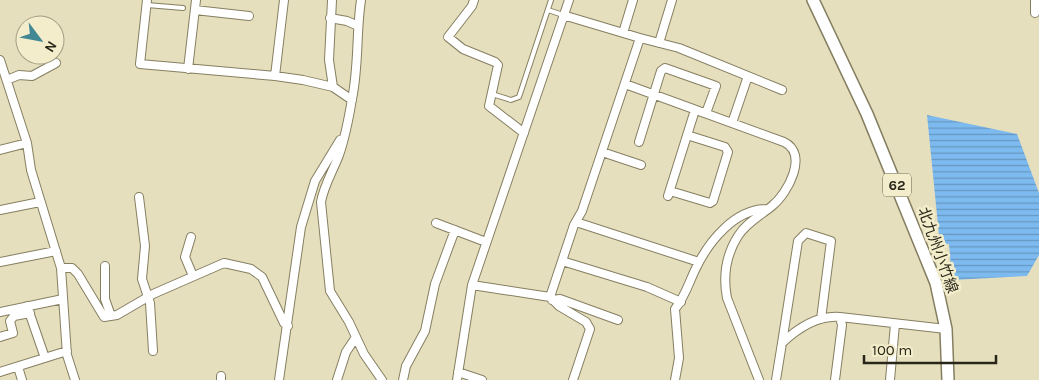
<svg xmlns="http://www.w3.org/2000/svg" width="1039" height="380" viewBox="0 0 1039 380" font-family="Karla,'Noto Sans JP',sans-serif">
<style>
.water{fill:url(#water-rules)}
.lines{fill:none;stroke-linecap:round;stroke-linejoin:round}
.service-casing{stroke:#857f61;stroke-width:6}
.minor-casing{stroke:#857f61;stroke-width:10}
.primary-casing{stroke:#857f61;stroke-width:14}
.service{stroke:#fff;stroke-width:4}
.minor{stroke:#fff;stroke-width:8}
.primary{stroke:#fff;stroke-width:11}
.labels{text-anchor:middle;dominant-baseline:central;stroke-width:5;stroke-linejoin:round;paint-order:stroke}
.shield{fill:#f3edcb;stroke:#65624e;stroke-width:1}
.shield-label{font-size:14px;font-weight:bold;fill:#282619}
.street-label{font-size:15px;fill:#282619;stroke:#f3edcb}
</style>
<defs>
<pattern id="water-rules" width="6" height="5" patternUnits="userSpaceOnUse" patternTransform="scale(1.25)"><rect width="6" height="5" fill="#7dbaef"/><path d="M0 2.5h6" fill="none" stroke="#6697c1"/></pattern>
</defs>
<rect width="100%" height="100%" fill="#e6dfbe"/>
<path class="water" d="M927,115L1017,134L1039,193V255L1027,276L952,280L949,244L940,245Z"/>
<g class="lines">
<defs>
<path id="service" d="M147,5L183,8
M548,10L563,15
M492,94L511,100L519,97L551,0"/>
<path id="minor" d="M147,0L140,64L275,76L303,80L333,87L352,100
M332,0L329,60L333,87
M361,0C356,33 359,66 352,99C349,117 345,138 339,155C333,171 324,185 321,202L330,291L349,322L364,354L382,380
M474,0L472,6L448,37L463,49L495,62L498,65L489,106L524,133
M1035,0V13
M195,10L249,16
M330,18L347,21L358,26
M623,33L633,0
M640,38L679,48L782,90
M659,43L672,0
M0,60L27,143L31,170L61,268L67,355L75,380
M188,69L196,0
M275,76L284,0
M7,80L19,75L32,76L56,63
M625,84L784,142C809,154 788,193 772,206C761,215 746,223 738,236C726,255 723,277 727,298L759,380
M732,123L748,76
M639,142L661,71L665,68L716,86L706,113
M0,150L27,143
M602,152L641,165
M670,191L710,203L713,201L728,152L725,147L687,135
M668,196L695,110
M139,197L145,246L142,279L150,303L153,351
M0,210L40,202
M576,222L699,262
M436,223L486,242
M191,237L185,257L193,276
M562,261L647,287L681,302
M0,262L56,251
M105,266V299L111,316
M61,268H72L78,274L104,317L117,315L153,294L224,263L251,269L262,277L284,323L288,326
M472,285L550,297L559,306L586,322L590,329L573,380
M550,297L574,225L582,211L640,38L563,15
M552,300L560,299L618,320
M27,306L45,358
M0,312L63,299
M0,337L13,333L10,321L14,316L30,313
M782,343L798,241L806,233L831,241L821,319
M18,367L22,380
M0,372L67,351
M458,372L482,380
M221,380V376
M279,380L301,227L315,181L340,140
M337,380L346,352L356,337
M403,380L406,366L425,331L435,284L455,230
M457,380L472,285L569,0
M675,380L679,358L675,309C685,297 689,282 696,268C709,241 735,209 767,209
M776,380L782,343C798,328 818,315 840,317L946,329
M835,380L842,325L840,317
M890,380L895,324"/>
<path id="primary" d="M813,0L867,114L936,283L946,329L948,380"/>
</defs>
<use href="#service" class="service-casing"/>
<use href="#minor" class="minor-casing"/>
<use href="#primary" class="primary-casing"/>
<use href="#service" class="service"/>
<use href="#minor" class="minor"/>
<use href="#primary" class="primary"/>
</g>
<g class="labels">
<rect class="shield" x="883" y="173.5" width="28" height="23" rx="4"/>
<g class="shield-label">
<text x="897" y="185">62</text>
</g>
<g class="street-label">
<text transform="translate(938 250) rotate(70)">北九州小竹線</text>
</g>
</g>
<g transform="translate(40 40) rotate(122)"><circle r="24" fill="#f3edcb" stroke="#a29d84"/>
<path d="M0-4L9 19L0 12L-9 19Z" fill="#428794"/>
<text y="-8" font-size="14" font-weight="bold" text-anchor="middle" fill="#282619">N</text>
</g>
<path d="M864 355v8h132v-8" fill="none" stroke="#282619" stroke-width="2.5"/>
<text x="872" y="355" font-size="15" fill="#282619" stroke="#f3edcb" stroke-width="4" paint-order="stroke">100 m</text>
</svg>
